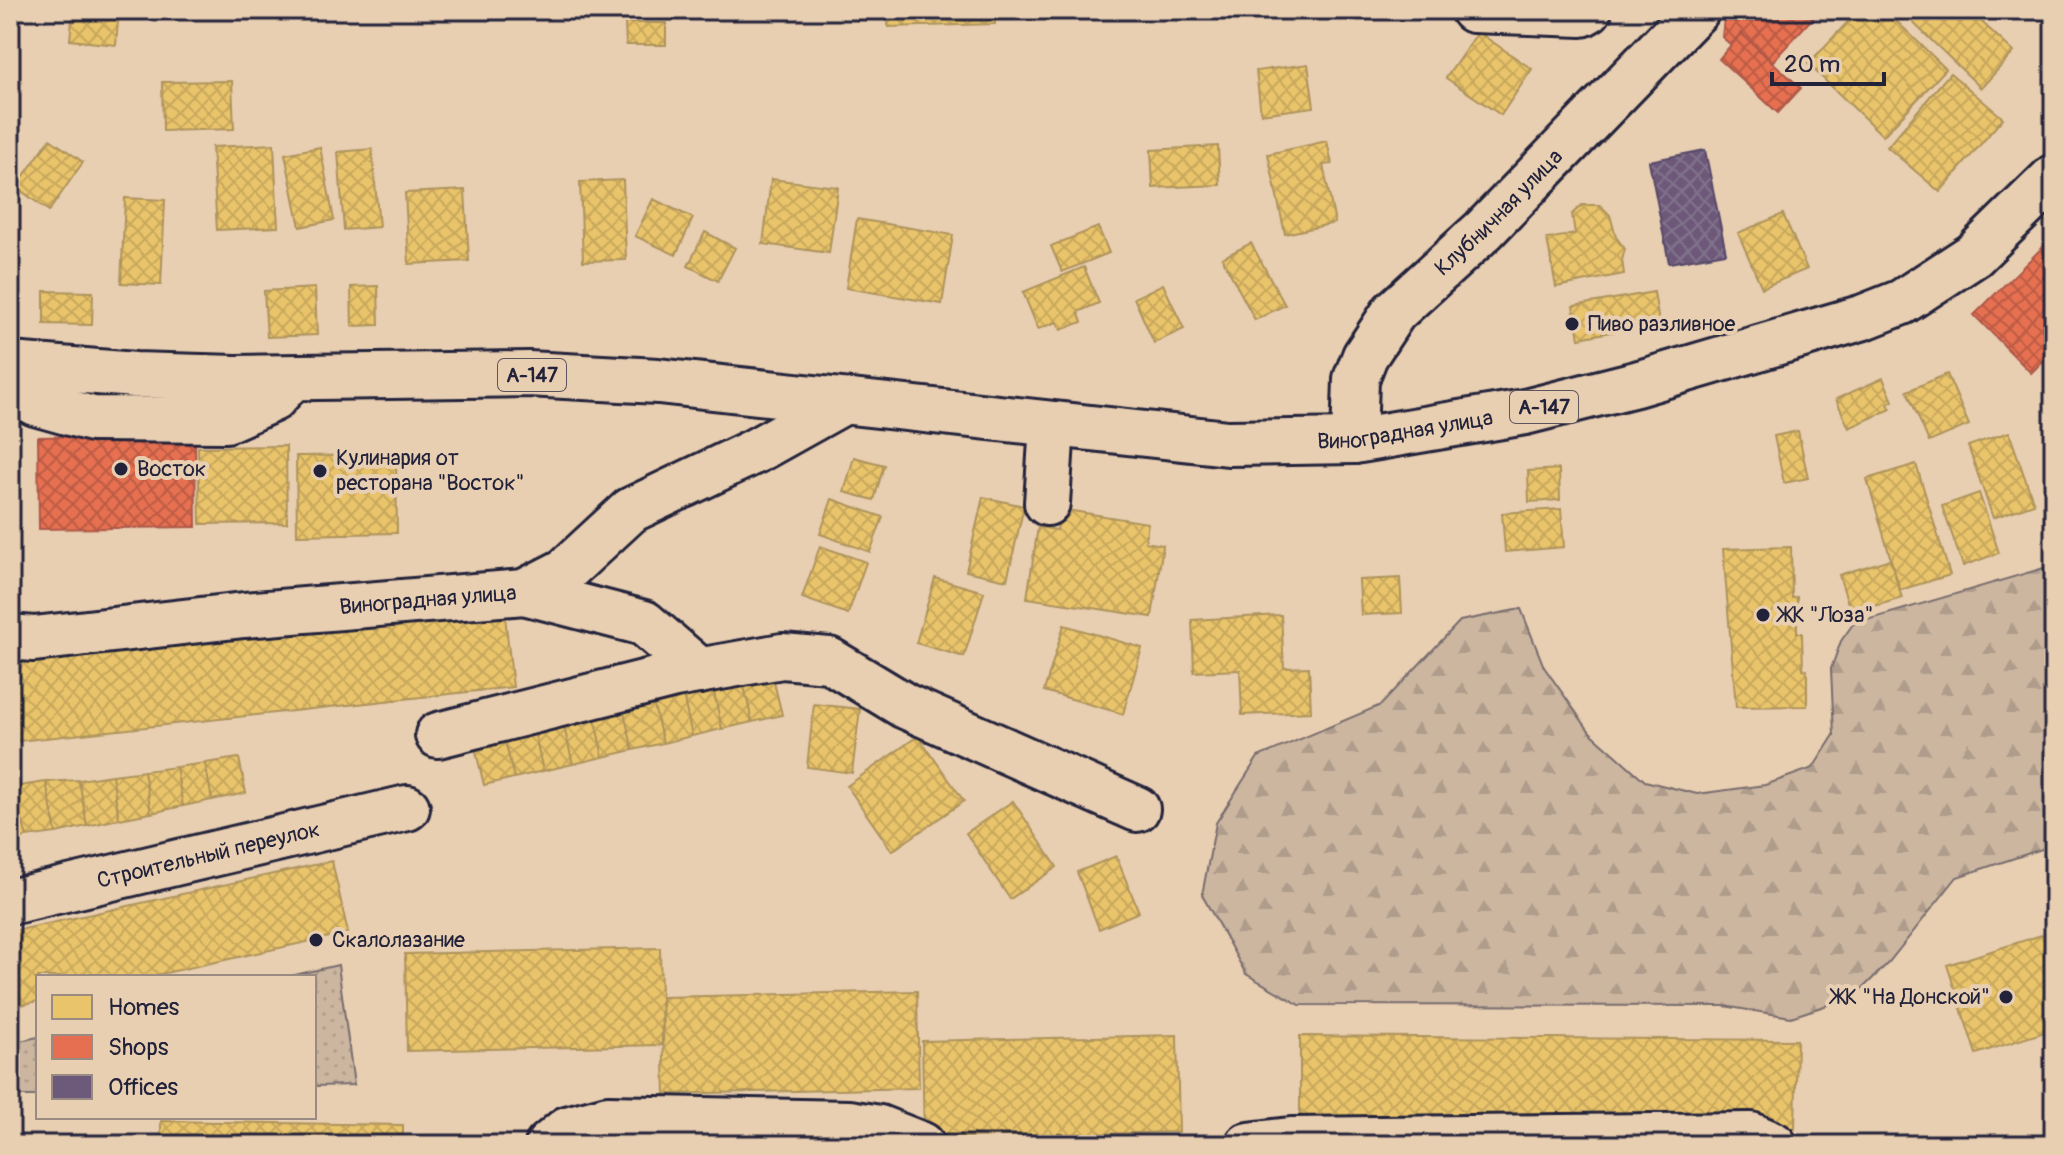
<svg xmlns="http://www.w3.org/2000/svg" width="2064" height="1155" viewBox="0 0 2064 1155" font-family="Pangolin,sans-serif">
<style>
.grass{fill:url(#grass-dots);stroke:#776c6e;stroke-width:2}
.forest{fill:url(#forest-firs);stroke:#776c6e;stroke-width:2}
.park{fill:url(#park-crowns);stroke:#776c6e;stroke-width:2}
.homes{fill:url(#homes-cross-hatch);stroke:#ad935c;stroke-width:2}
.shops{fill:url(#shops-cross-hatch);stroke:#ac584a;stroke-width:2}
.offices{fill:url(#offices-cross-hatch);stroke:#564867;stroke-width:2}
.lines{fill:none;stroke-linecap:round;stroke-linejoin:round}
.minor-casing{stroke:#22223b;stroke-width:50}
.major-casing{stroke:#22223b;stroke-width:50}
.minor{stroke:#e9cfb1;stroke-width:44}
.major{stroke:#e9cfb1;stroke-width:44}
.poi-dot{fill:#22223b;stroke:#e9cfb1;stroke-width:3}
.labels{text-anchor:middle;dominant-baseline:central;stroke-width:8;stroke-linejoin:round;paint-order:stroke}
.shield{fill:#e9cfb1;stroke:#5e565e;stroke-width:2}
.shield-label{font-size:20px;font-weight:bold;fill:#22223b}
.street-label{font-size:22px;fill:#22223b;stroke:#e9cfb1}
.poi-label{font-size:22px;fill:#22223b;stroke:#e9cfb1;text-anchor:start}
</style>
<defs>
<pattern id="grass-dots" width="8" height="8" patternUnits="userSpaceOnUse" patternTransform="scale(2)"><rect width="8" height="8" fill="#ccb6a0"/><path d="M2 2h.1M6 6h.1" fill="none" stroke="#af9c8b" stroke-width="1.8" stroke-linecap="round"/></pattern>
<pattern id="forest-firs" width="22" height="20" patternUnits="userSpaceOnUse" patternTransform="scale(2)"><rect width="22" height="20" fill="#ccb6a0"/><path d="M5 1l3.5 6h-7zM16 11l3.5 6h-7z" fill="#af9c8b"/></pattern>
<pattern id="park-crowns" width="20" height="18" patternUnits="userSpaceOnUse" patternTransform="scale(2)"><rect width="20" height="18" fill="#ccb6a0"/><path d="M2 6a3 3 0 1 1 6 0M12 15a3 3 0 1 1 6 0" fill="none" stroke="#af9c8b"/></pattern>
<pattern id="homes-cross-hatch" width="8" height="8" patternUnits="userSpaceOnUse" patternTransform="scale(2)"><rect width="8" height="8" fill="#e9c46a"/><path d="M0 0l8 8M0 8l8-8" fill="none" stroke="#c8a85d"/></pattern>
<pattern id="shops-cross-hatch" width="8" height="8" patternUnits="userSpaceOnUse" patternTransform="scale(2)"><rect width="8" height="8" fill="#e76f51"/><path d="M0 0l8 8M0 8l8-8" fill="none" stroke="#bb5b44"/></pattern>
<pattern id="offices-cross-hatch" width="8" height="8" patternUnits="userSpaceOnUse" patternTransform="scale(2)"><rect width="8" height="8" fill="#6d597a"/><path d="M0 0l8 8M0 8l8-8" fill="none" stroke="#81728c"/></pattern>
</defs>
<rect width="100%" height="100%" fill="#e9cfb1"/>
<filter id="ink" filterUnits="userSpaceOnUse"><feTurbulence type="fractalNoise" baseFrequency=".0125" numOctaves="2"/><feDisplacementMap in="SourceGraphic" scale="16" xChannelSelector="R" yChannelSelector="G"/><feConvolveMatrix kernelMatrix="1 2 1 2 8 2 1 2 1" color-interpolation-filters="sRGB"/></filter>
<g filter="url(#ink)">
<path class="grass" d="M338,965L354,1085L314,1086V977H286Z
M38,1037V1096H20L10,1043Z"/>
<path class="forest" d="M2054,565V845L1957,877L1889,962L1855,996L1791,1017L1724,1006L1300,1005L1246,974L1202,895L1216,823L1258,757L1381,705L1460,621L1521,609L1544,667L1590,732L1645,781L1697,794L1765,785L1813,768L1834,735L1831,669L1841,641L1853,624Z"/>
<path class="park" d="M734,1132V1145H611V1137Z"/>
<path class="homes" d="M73,10H119L116,45L70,40Z
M665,10H740L741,16L666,18Z
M888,10H995V24L888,27Z
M1859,10H1885L1946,69L1883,136L1808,64Z
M1900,10H1969L2014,52L1981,88Z
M625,23H666V45H626Z
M1478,32L1532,69L1501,115L1446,78Z
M1308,64L1314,107L1261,114L1256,71Z
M1950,73L2003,118L1940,192L1887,147Z
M232,81L234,129L163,131L162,82Z
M50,139L83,162L49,211L16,187Z
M1327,141L1332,164L1323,165L1335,223L1285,234L1268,154Z
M274,144L278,227L217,230L212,147Z
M1218,146L1220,185L1153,188L1151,150Z
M320,147L334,220L300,227L285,154Z
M372,149L379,227L344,230L338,152Z
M771,179L838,187L829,253L763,244Z
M623,180L626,260L583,261L580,182Z
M465,190L469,261L409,264L405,193Z
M125,198L165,200L161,285L121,283Z
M653,199L693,218L676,255L635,236Z
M1582,205H1600L1610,215L1616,237L1625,249L1622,260L1624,274L1556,287L1547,239L1575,234L1572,214Z
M1783,214L1807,269L1762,288L1738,233Z
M857,219L953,235L942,304L846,288Z
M1098,227L1109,253L1062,272L1051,246Z
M705,232L735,248L718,281L688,266Z
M1251,243L1285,305L1255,320L1222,258Z
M1084,267L1099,303L1078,312L1082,322L1061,330L1057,322L1038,329L1023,292Z
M1163,284L1184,329L1154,343L1134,298Z
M378,286L379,325L352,326L351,287Z
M315,288L317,335L267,337L264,291Z
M44,291L93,292L92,325L44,324Z
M1654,292L1659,323L1579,338L1573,306Z
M1947,374L1969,425L1929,442L1907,391Z
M1883,378L1893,401L1888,404L1891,409L1849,428L1836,399Z
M1798,431L1808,478L1784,483L1774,436Z
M2009,432L2034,504L1993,518L1968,446Z
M286,446L287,523L200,524L198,447Z
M396,455L397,533L297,535L296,456Z
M854,457L884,465L874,500L844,492Z
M1916,464L1950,575L1900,590L1867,479Z
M1559,469L1560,500L1529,502L1528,471Z
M1979,493L1999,553L1963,566L1942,506Z
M983,497L1024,506L1007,580L966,571Z
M832,499L883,517L870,552L820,534Z
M1060,509L1148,523L1145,542L1163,545L1152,617L1027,598L1038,527L1057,530Z
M1561,509L1564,547L1505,552L1502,513Z
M820,546L866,562L848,614L802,598Z
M1791,547L1792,598L1797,597V633H1802L1803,669L1807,670V706L1736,707L1723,549Z
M1890,559L1902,598L1851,613L1839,575Z
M935,578L984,592L964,657L916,643Z
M1400,578L1402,613L1361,615L1359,580Z
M504,607L513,687L10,742V661Z
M1281,615L1284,668L1309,667L1311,712L1242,715L1240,670L1194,672L1192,620Z
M1064,625L1142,648L1123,714L1044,691Z
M772,674L782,715L752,722L743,681Z
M743,681L752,722L722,729L713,688Z
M713,688L722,729L692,736L683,695Z
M683,695L692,736L663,743L653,702Z
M653,702L663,743L633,750L623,709Z
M814,704L860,709L852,773L807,767Z
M623,709L633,750L603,757L594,716Z
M594,716L603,757L573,764L563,723Z
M563,723L573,764L543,771L534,730Z
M534,730L543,771L514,778L504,736Z
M504,736L514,778L484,785L474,743Z
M918,736L964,801L892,851L847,786Z
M239,758L246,793L212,800L205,763Z
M205,763L212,800L183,806L176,767Z
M176,767L183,806L151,813L144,771Z
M144,771L151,813L119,819L112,775Z
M112,775L119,819L87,826L79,780Z
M79,780L87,826L56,833L46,782Z
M46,782L56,833L27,837L13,787Z
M13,787L27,837L10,840V788Z
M1013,801L1057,867L1010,899L966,833Z
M1116,856L1139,912L1099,929L1077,872Z
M332,861L348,933L147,977H38V1001L13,1007L10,932Z
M2054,931V1029L1976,1054L1947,965Z
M660,948L662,1045L407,1051L405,954Z
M917,991L919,1088L665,1094L662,997Z
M1177,1035L1179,1132L924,1138L922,1041Z
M1300,1036L1797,1040L1795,1129L1300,1125Z
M161,1121L403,1125V1145H161Z"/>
<path class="shops" d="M1731,10H1820L1772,62L1741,33L1731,45L1722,37L1724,18Z
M1741,33L1801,88L1778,113L1719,59Z
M2054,236V350L2031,373L1974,315Z
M195,434L196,527L39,529L38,437Z"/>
<path class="offices" d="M1705,150L1726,253L1669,263L1649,161Z"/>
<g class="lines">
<defs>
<g id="minor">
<path d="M1473,10L1582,14L1589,10"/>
<path d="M11,365L35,403L92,419L226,420L273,399L291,379"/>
<path id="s1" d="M1354,441L1356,379L1365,356L1394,312L1484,230L1697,10"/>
<path d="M1047,503L1052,425"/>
<path d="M524,592L644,623L700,671"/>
<path id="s2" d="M10,637L34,639L244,615L524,592L565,571L631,510L755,451L841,403"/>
<path d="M438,735L675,675L782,656L829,660L905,706L1137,809"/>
<path id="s3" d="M10,902L407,808"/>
<path d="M548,1145L567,1129L608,1118L849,1123L879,1128L922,1145"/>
<path d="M1248,1145L1291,1140L1751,1135L1774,1145"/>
</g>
<g id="major">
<path id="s4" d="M10,365L135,375L236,378L528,374L658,381L1228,443L1354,441L1525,412L1636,384L1864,317L1902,302L1974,255L2054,177"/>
</g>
</defs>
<use href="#minor" class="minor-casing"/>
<use href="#major" class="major-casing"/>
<use href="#minor" class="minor"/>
<use href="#major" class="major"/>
</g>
</g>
<g class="poi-dot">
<circle cx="1572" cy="324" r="8"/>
<circle cx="121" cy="469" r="8"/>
<circle cx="320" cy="471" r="8"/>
<circle cx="1763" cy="615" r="8"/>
<circle cx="316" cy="940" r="8"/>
<circle cx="2006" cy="997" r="8"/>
</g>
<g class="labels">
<g class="shield">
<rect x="498" y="359" width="68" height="32" rx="6"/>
<rect x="1510" y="391" width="68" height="32" rx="6"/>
</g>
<g class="shield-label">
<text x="532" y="375">А-147</text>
<text x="1544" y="407">А-147</text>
</g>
<g class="street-label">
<text stroke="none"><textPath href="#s1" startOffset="284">Клубничная улица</textPath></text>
<text stroke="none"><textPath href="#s4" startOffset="1400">Виноградная улица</textPath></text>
<text stroke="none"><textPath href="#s2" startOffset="420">Виноградная улица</textPath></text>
<text stroke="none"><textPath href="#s3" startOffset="204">Строительный переулок</textPath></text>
</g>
<g class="poi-label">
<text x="1588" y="324">Пиво разливное</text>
<text x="336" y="458">Кулинария от<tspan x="336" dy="25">ресторана "Восток"</tspan></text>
<text x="137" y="469">Восток</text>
<text x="1779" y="615">ЖК "Лоза"</text>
<text x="332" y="940">Скалолазание</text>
<text x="1990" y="997" text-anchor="end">ЖК "На Донской"</text>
</g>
</g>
<rect width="2064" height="1155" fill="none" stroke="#e9cfb1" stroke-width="40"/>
<rect x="20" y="20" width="2024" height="1115" fill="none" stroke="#22223b" stroke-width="3" filter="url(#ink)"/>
<rect x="36" y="975" width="280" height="144" fill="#e9cfb1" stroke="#998a82" stroke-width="2"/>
<rect x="52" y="995" width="40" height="24" fill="#e9c46a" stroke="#998a82" stroke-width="2"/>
<text x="108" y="1015" font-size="24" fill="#22223b">Homes</text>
<rect x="52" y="1035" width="40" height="24" fill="#e76f51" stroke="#998a82" stroke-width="2"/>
<text x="108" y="1055" font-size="24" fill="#22223b">Shops</text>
<rect x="52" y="1075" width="40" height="24" fill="#6d597a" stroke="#998a82" stroke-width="2"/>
<text x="108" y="1095" font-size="24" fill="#22223b">Offices</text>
<path d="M1772 72v12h112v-12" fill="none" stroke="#22223b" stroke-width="4"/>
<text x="1784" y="72" font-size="24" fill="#22223b" stroke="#e9cfb1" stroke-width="6" paint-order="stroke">20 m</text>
</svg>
